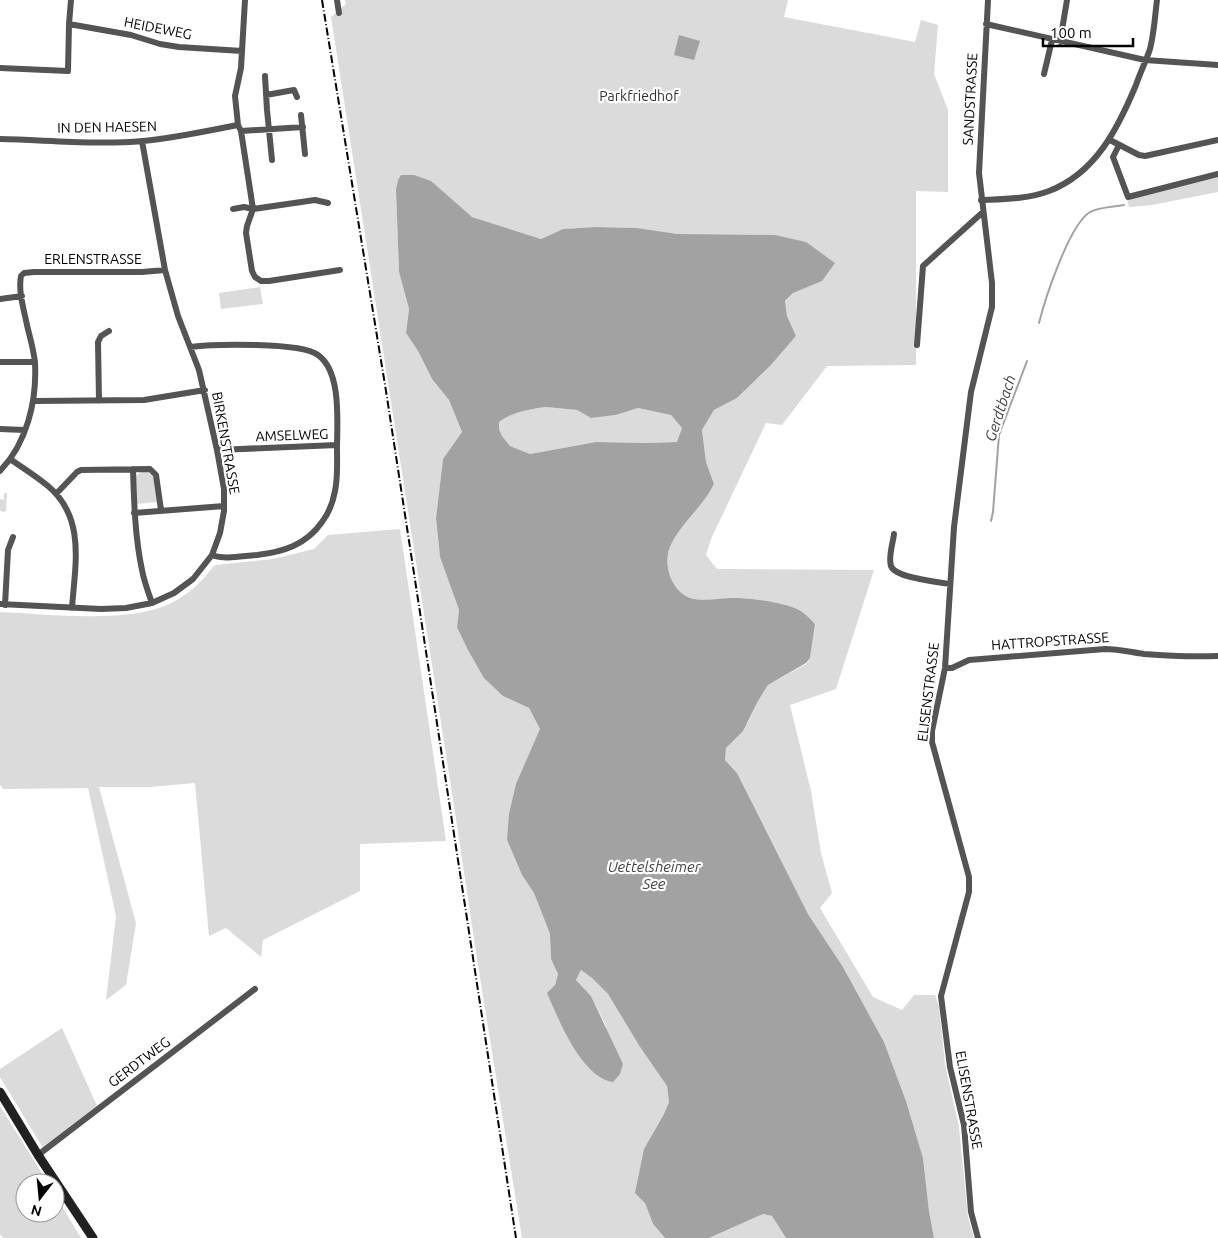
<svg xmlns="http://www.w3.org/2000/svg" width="1218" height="1238" viewBox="0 0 1218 1238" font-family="Ubuntu,sans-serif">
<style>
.green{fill:#dbdbdb}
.water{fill:#a2a2a2;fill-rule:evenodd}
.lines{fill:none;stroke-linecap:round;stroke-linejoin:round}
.stream{stroke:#a2a2a2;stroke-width:2}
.minor{stroke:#545454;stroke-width:6}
.secondary{stroke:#212121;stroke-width:9}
.rail{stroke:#000;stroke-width:2;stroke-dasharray:8 2.5 1 2.5;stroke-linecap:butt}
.labels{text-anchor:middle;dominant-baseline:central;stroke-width:4.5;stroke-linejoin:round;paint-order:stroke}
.street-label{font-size:14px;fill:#000;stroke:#fff}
.park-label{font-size:14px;fill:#323232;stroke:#fff}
.water-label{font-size:15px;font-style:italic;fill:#434343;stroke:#fff}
</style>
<rect width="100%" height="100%" fill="#fff"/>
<path class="green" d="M345,0H788L784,17L915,42L921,20L938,25L934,74L948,110V192L916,191V365L827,366L782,425L766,423L711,539L706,555L717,569L874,570L836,689L790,705L811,791L821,853L832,893L820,908L873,997L902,1010L914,995H935L939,1006L945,1064L959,1127L968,1217L974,1238H934L929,1211L923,1158L906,1101L884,1042L843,967L808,914L737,773L725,760L726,748L748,722L758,701L768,685L806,664L810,658L815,624C810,619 803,612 797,609C785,603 747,597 733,598C722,598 705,601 694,599C673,595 662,566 670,547C679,525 703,507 714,484L706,462L702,430L714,410L737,398L771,365L796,336L787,316L785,302L793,293L804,287L678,234L637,228L595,227L563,229L541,239L472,217L451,200L398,180L396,189L399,272L409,309L406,333L418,351L432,379L449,400L462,432L443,459L436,518L440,557L459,610L457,627L503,696L529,708L540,729L507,840L522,875L534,893L550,934L551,959L558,974L555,985L607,1028L591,996L576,980L581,970L592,978L608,994L640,1047L667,1086L669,1102L663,1116L645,1203L653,1224L665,1238H522L478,965L454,806L331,17L346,4Z
M1218,175V192L1152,205L1129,207L1127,200Z
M260,287L263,304L221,309L219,293Z
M546,407L577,410L591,418L616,415L638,408L671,415L682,428L678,442L647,443L596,442L530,454L510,446L502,436L499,429V422C511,412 530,409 546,407Z
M142,471L148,472L154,477L157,502L137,504L136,480V476Z
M4,493H7L6,511L4,512L0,511V499L4,500Z
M400,529L446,841L360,844V891L263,940L261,957L226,928L209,936L195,783L150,787H99L136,923L126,985L106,1000L116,916L88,788L3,789L0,785V612C48,614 133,625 175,601C182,597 191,591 197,585C204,579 209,571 215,565L273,559L314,549L328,535Z
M62,1028L97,1106L43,1148L0,1077V1069Z
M0,1106L48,1183H25V1213H55V1195L81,1238H3L0,1234Z
M763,1214L772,1216L786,1238H709Z"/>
<path class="water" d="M679,35L700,41L694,60L674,55Z
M401,175H414L431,181L472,217L541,239L563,229L595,227L637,228L678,234L775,235L806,242L835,263L822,281L793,293L785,301L787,316L796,336L771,365L737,398L714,410L702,430L706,462L714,484C703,507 679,525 670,547C662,566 673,595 694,599C705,601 722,598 733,598C747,597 785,603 797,609C804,612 810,619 815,624L810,658L806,663L768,685L758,701L743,731L726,748L725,760L737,773L808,914L843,967L884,1042L906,1101L923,1158L929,1211L934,1238H786L772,1216L763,1214L709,1238H665L653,1224L645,1203L635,1193L644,1149L663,1116L669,1102L667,1086L640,1047L608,994L592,978L581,970L576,980L591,996L623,1064L620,1074L613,1082C581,1077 559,1020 547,993L555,985L558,974L551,959L550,934L534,893L522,875L507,840L509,814L516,784L540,729L529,708L503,696L484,678L468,650L457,627L459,610L440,557L436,518L443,459L462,432L449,400L432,379L418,351L406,333L409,309L399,272L396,189L398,180ZM546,407L577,410L591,418L616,415L638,408L671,415L682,428L677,442L647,443L596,442L530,454L510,446L502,436L499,429V422C511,412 531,409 546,407Z"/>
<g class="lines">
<path class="stream" d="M1039,323C1045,299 1069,225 1090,212C1099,207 1114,207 1124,205
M991,521L993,512L999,435L1027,361"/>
<path class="minor" d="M245,0L241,68L235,96L238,125L241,131L303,127
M337,0L339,13
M69,24L131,35L160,44L179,47L242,51
M986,24L1145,60L1218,65
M1060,42L1067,0
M0,68L68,71L69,24L71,0
M1044,74L1052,40
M265,76L267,110L272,160
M266,95L294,90L297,97
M301,115L305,154
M241,131L253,209L247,226L246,233L252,271L255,277L261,281H269L340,270
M0,139C47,140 96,145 143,141C175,138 207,131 238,125
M1110,140L1139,155L1145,156L1218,140
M1119,145L1113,157L1128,197L1218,174
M981,200C1004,199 1028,199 1049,191C1096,173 1118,128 1136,85C1140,73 1146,61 1150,49C1154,34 1155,16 1157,0
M233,209L244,207L253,209L315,200L328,203
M0,299L22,296
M917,345L923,266L983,212
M190,347C214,344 301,342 318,355C342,372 337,423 337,449C337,463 338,477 335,491C333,502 329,513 322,522C306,545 283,552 257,555C242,556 225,560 212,555
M0,362H35
M34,401L144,400L205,390
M99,401L98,342L101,336L109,331
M0,429L24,430
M217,450L337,445
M10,459C23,468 36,476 48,486C86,518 75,565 72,608
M133,469C134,502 135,537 142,570C144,581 148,592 152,603
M0,471C27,443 37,401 35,363C34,351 30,338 27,325C24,310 18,291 21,276L24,273L34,272H142L165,270
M56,494L77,472L81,470L150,469L156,475L161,510
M134,513L224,506
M894,534C893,543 888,557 891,566C895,578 938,582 950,584
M0,604L101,609L126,608L152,603L174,593L193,579L212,555L220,533L224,511V489L217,450L199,370L178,316L165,270L142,141
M5,605L8,550L13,537
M945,668H952L969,660L1105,649C1118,649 1130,652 1144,654C1169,656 1193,657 1218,656
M38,1155L255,989
M978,1238L971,1212L964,1125L950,1067L941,996L969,892V877L932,742V731L945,668L954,527L971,392L992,307V283L979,173L988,0"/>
<path class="secondary" d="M0,1092L38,1155L93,1238"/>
<path class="rail" d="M322,0L386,391L516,1238"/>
</g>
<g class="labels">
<g class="street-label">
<text transform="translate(158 28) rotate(11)">HEIDEWEG</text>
<text transform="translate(970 99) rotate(-87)">SANDSTRASSE</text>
<text transform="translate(107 127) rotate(-1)">IN DEN HAESEN</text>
<text x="93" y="259">ERLENSTRASSE</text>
<text transform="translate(292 435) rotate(-2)">AMSELWEG</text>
<text transform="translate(226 443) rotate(80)">BIRKENSTRASSE</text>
<text transform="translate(1050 641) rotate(-4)">HATTROPSTRASSE</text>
<text transform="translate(928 692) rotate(-83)">ELISENSTRASSE</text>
<text transform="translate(139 1062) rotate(-37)">GERDTWEG</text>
<text transform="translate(969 1100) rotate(80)">ELISENSTRASSE</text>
</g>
<g class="park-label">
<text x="639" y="96">Parkfriedhof</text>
</g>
<g class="water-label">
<text transform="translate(1000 408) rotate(-72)">Gerdtbach</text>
<text x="654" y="866">Uettelsheimer<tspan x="654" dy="17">See</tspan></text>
</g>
</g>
<g transform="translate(40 1198) rotate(196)"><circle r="24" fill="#ffffff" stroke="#999999"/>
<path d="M0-4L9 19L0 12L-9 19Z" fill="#000000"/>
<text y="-8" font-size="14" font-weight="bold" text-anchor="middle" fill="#000000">N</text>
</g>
<path d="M1043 38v8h90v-8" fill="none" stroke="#000000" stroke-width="2.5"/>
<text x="1050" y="38" font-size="15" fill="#000000" stroke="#ffffff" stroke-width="4" paint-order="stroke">100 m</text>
</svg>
